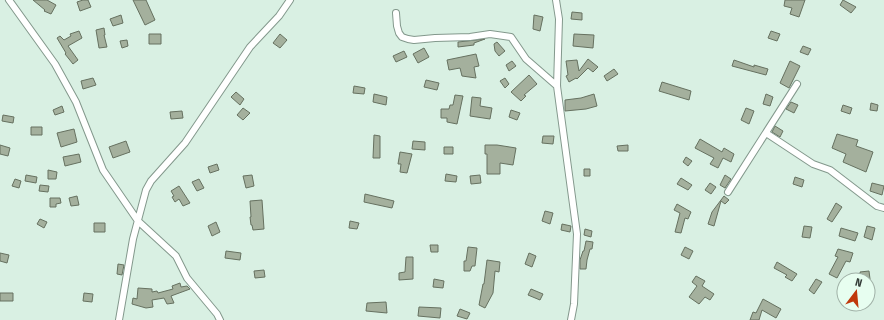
<svg xmlns="http://www.w3.org/2000/svg" width="884" height="320" viewBox="0 0 884 320" font-family="'Fira Sans Condensed',sans-serif">
<style>
.building{fill:#a4b09d;stroke:#667160}
.lines{fill:none;stroke-linecap:round;stroke-linejoin:round}
.minor-casing{stroke:#83988c;stroke-width:8}
.minor{stroke:#fff;stroke-width:6}
</style>
<rect width="100%" height="100%" fill="#d9f0e3"/>
<path class="building" d="M33,0H47L56,5L51,14L44,11L45,10Z
M83,0H88L91,7L80,11L77,2Z
M133,0H146L155,20L145,25Z
M785,0H805L799,17L790,14L792,8L784,6Z
M843,0L856,7L851,13L840,5Z
M572,12L582,13V20L571,19Z
M121,15L123,23L113,26L110,19Z
M534,15L543,17L540,31L533,29Z
M104,28L105,35H104L107,47L99,48L96,30Z
M79,31L82,38L68,46L78,60L73,64L65,54L66,53L57,38L60,36L64,40L71,36L70,34Z
M771,31L780,34L777,41L768,38Z
M149,34H161V44H149Z
M280,34L287,40L280,48L273,43Z
M574,34L594,35L593,48L573,46Z
M485,39L474,43V45L458,47V42Z
M127,40L128,46L122,48L120,41Z
M497,42L505,51L499,56L495,51L494,44Z
M803,46L811,49L808,55L800,52Z
M424,48L429,57L418,63L413,54Z
M404,51L407,57L396,62L393,56Z
M476,54L479,66L474,67L476,78L462,76L460,68L449,70L447,60Z
M588,59L598,67L593,72L588,68L577,79L576,78L569,82L566,76L568,75L566,61L577,60L579,71Z
M734,60L754,67V65L768,69L766,75L732,66Z
M512,61L516,66L509,71L506,65Z
M790,61L800,66L789,88L780,83Z
M614,69L618,74L607,81L604,76Z
M529,75L537,84L524,95L526,96L521,101L511,92Z
M93,78L96,85L83,89L81,81Z
M505,78L509,84L505,88L500,81Z
M426,80L439,83L437,90L424,87Z
M662,82L691,91L689,100L659,91Z
M354,86L365,88L364,94L353,93Z
M236,92L244,99L240,105L231,97Z
M374,94L387,97L386,105L373,102Z
M594,94L597,106L586,109L565,111V100L581,98Z
M766,94L773,97L770,106L763,104Z
M455,95L463,96L457,124L447,122V118H441V109H449L450,105H453Z
M472,97L481,98L480,106L492,108L490,119L470,116Z
M791,102L798,105L794,113L786,109Z
M871,103L878,105L877,111L870,110Z
M843,105L852,108L850,114L841,111Z
M62,106L64,112L55,115L53,110Z
M243,108L250,113L243,120L237,115Z
M746,108L754,111L749,124L741,120Z
M511,110L520,113L517,120L509,117Z
M182,111L183,118L171,119L170,112Z
M3,115L14,117L13,123L2,121Z
M775,126L783,131L780,137L772,132Z
M31,127H42V135H31Z
M74,129L77,142L61,147L57,133Z
M837,134L858,140L856,146L873,152L866,172L843,162L846,154L832,148Z
M374,135L380,136V158H373Z
M543,136H554L553,144L542,143Z
M700,139L722,152L724,148L734,154L731,162L723,158L718,168L710,164L714,158L695,148Z
M126,141L130,152L113,158L109,147Z
M413,141L425,142V150L412,149Z
M0,145L10,148L8,156L0,154Z
M485,145H497L516,148L513,165L500,163V174H487V154H485Z
M628,145V151H618L617,146Z
M444,147H453V154H444Z
M400,152L412,154L407,173L400,172L401,164H398Z
M79,154L81,162L65,166L63,157Z
M686,157L692,161L688,166L683,162Z
M217,164L219,170L210,173L208,167Z
M584,169H590V176H584Z
M48,170L57,172L56,179H48Z
M446,174L457,176L456,182L445,181Z
M26,175L37,177L36,183L25,181Z
M252,175L254,186L246,188L243,176Z
M480,175L481,183L471,184L470,176Z
M725,175L731,179L725,188L720,185Z
M795,177L804,180L802,187L793,184Z
M681,178L692,185L688,190L677,184Z
M15,179L21,181L19,188L12,186Z
M199,179L204,188L197,191L192,182Z
M710,183L716,187L711,194L705,190Z
M872,183L884,186L882,195L870,191Z
M40,185L49,186L48,192L39,191Z
M179,186L190,203L183,206L179,199L175,202L172,197L174,196L171,191Z
M365,194L394,201L392,208L364,202Z
M77,196L79,205L71,206L69,198Z
M724,196L729,200L725,204L721,201L714,226L708,224L712,212Z
M50,198H60L61,203L56,204V207H50Z
M262,200L264,229L253,230L252,225H251L250,217H251L250,201Z
M836,203L842,207L832,222L827,219Z
M677,204L691,212L688,219L685,218L681,233L675,232L680,213L674,210Z
M545,211L553,213L550,224L542,221Z
M40,219L47,222L44,228L37,224Z
M350,221L359,223L357,229L349,228Z
M216,222L220,232L212,236L208,226Z
M94,223H105V232H94Z
M562,224L571,226L570,232L561,230Z
M804,226L812,227L810,238L802,237Z
M867,226L875,228L872,240L864,237Z
M841,228L858,233L855,241L839,236Z
M585,229L592,231L591,237L584,235Z
M586,241L593,242L592,249H590L587,260L586,269H580V260L583,251H584Z
M430,245H438V252H431Z
M468,247L477,248L475,266H472L470,271H464V261H466Z
M685,247L693,251L689,259L681,255Z
M838,249L853,253L850,262L846,261L837,278L829,274L838,257L835,256Z
M226,251L241,253L240,260L225,258Z
M0,253L9,255L7,263L0,261Z
M529,253L536,256L532,267L525,264Z
M406,257H413V279L399,280V273L405,272Z
M487,260L500,262L499,272L495,271L493,293L485,308L479,305L483,284H484Z
M777,262L797,274L792,281L785,277L787,275L774,268Z
M118,264L124,265L122,275L117,274Z
M264,270L265,277L255,278L254,271Z
M869,271L870,279L861,280L860,272Z
M696,276L705,281L702,286L714,294L710,300L705,297L699,304L689,297L697,286L692,282Z
M434,279L444,281L443,288L433,287Z
M816,279L822,282L814,294L809,290Z
M180,283L181,287L187,286L190,289L171,296L174,303L167,304L164,298L152,300L153,307L146,308L132,304L133,298L137,299L138,288L152,289V292L157,291L158,293L173,289L172,286Z
M531,289L543,294L540,300L528,295Z
M0,293H13V301H0Z
M84,293L93,294L92,302L83,301Z
M763,299L781,309L776,318L762,310L759,320H750L753,312L756,313Z
M386,302L387,313L366,311L367,303Z
M419,307L441,308L440,318L418,316Z
M460,309L470,313L467,319L457,316Z"/>
<g class="lines">
<defs>
<path id="minor" d="M9,0L55,64L76,102L103,170L138,221L176,256L187,278L217,314L220,320
M556,0L559,19L557,86L577,234L574,304L571,320
M396,13L397,26L399,33L402,37L408,39L414,40L435,38L470,37L490,34L511,37L526,59L557,86
M766,133L813,164L830,170L877,206L884,208
M728,192L797,84
M119,320L133,239L146,190L151,181L185,143L250,47L279,16L290,0"/>
</defs>
<use href="#minor" class="minor-casing"/>
<use href="#minor" class="minor"/>
</g>
<g transform="translate(856 292) rotate(16)"><circle r="19" fill="#e7fef0" stroke="#a0b1a7"/>
<path d="M0-3L7 15L0 10L-7 15Z" fill="#c0380b"/>
<text y="-6" font-size="11" font-weight="bold" text-anchor="middle" fill="#353e39">N</text>
</g>
</svg>
